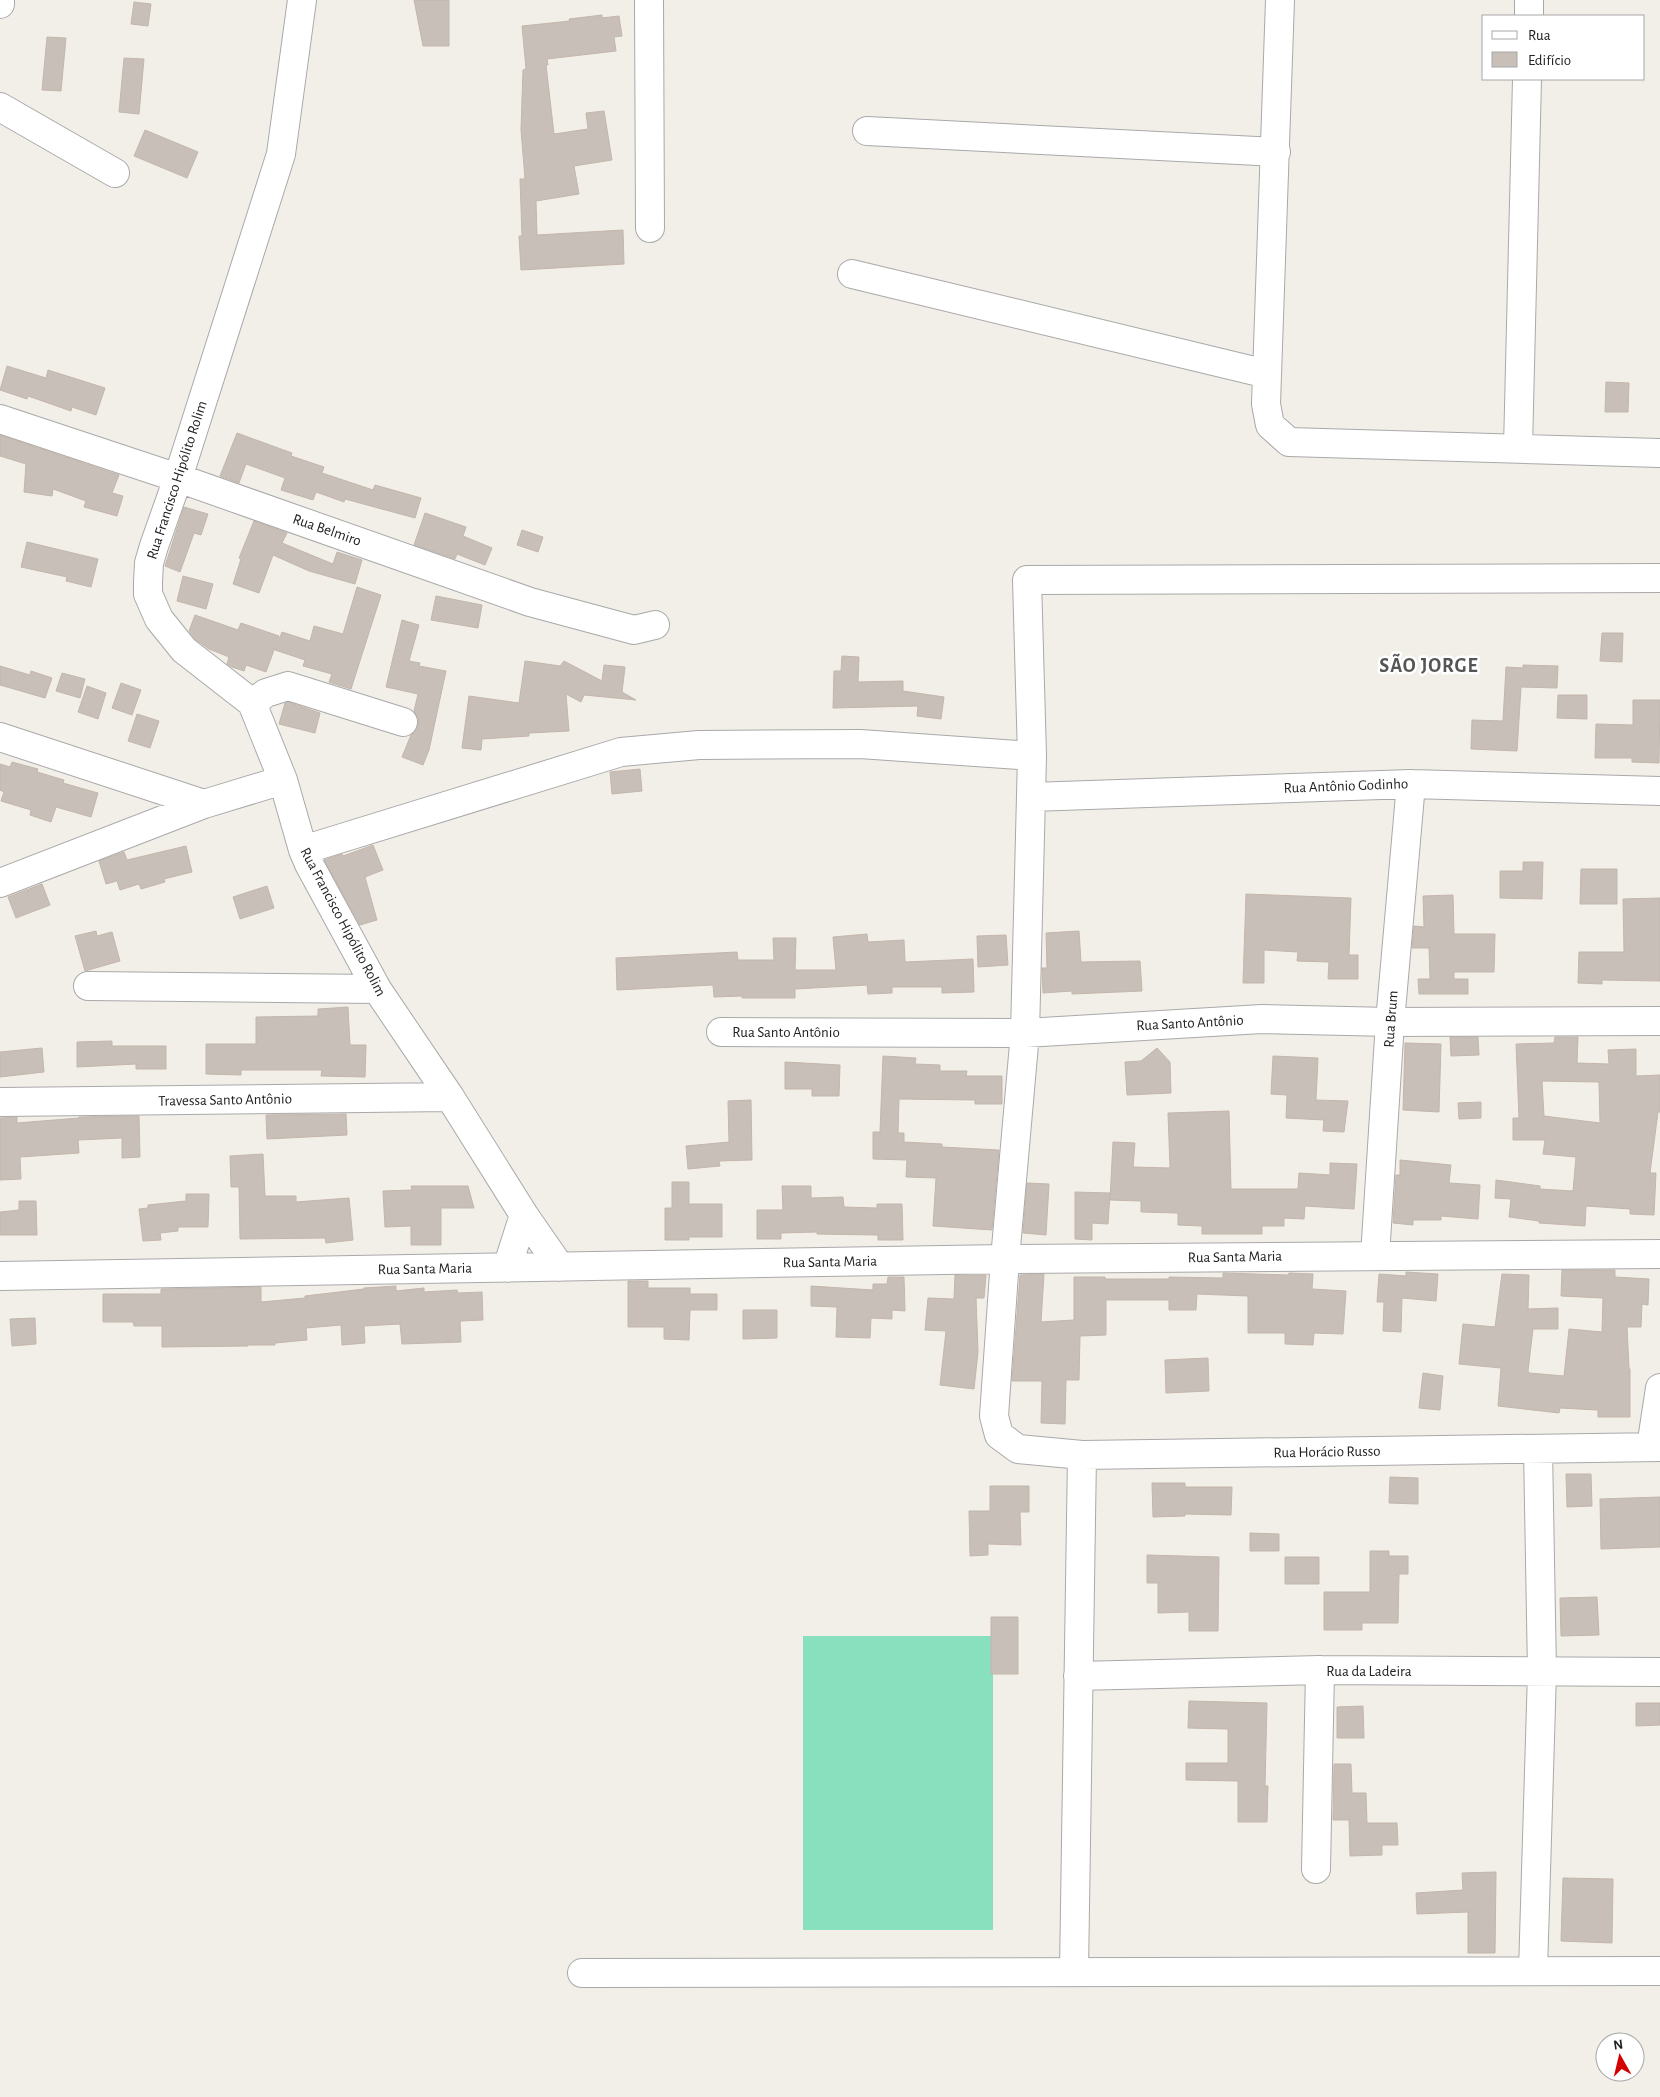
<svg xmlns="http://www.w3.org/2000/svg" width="1660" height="2097" viewBox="0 0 1660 2097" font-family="'Alegreya Sans',sans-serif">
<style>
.pitch{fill:#88e0be}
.building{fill:#c7bfb8;stroke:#c4b6ab;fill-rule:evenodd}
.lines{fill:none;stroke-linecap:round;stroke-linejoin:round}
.minor-casing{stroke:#a9a9a9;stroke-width:30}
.minor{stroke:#fff;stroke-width:28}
.labels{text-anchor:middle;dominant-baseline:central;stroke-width:5;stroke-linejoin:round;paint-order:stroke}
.street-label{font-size:15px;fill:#222;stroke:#fff}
.district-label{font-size:20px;font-weight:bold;letter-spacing:1px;fill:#555;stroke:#fff}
</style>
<rect width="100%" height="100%" fill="#f2efe9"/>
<path class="pitch" d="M803,1636H993V1930H803Z"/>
<path class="building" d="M414,0H449V46H423Z
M134,2L151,4L148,26L131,24Z
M602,15V18L619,16L622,36L614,37L616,51L547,59L548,65H546L554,134L588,129L586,113L604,111L612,160L574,166L579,194L536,201L537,235L623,230L624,264L521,270L519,236H522L520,179H525L521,130L523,70L526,69L522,26L570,21L569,19Z
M47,37L66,38L61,91L42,90Z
M124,58L144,59L139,114L119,112Z
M145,130L198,152L187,178L134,156Z
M7,366L46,378L48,370L105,388L96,415L72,407L71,411L28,396L27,399L0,390Z
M1606,382L1629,383L1628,412H1605Z
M237,433L292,453L291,456L324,467L322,473L373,490L375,485L421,498L415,518L345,499L344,502L316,492L313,500L281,490L285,478L246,464L239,483L220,476Z
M0,435L119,475L112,493L123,496L117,516L84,507L86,501L53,489L52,496L24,492L26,464L0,456Z
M184,507L208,514L201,535L194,533L180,572L165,566Z
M425,513L466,527L463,536L492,548L485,565L457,554L455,559L414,545Z
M254,521L287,533L282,543L333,564L337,552L362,560L355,584L309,571L273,555L259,593L233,584L241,559L239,558Z
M522,530L543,537L538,552L517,545Z
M27,542L98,559L91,587L66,581L67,577L21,567Z
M183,576L213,584L206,609L177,601Z
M357,587L381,595L351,689L329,682L332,674L303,666L305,660L275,650L282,632L310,641L314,626L343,634Z
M436,596L482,605L478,628L431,620Z
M195,615L238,630L241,623L279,636L266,672L246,665L244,671L232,667L227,664L229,657L209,649L195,639L189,631Z
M402,620L419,625L409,661L420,663L419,666L446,671L429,750L423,765L402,757L411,735L418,726V718L414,711L418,694L386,687Z
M1602,633H1623L1622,662L1600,661Z
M842,656L859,657L858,682L903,681V691L944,697L941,719L917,716L918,706L833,708L834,671H841Z
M525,661L560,666L564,661L602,681L604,665L625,667L622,692L636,700L584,695L581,702L566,694L569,731L529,733V736L482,739L481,750L462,748L469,696L519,703Z
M1523,665L1558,666L1557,688L1521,687L1517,751L1471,749L1472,720L1503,721L1506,667L1523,668Z
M0,666L30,675L31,671L52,678L45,698L0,685Z
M62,673L85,679L80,698L56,691Z
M121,683L141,690L132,715L112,708Z
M87,686L106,693L98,719L78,712Z
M1558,695H1587V719L1557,718Z
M1633,700H1660L1659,763L1632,762V758H1595L1596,724L1633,725Z
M288,702L320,713L315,733L279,724L285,703Z
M137,714L159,721L150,748L128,741Z
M12,762L38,769L37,772L64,780L63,783L98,793L91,817L56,807L51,822L30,815L31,810L1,801L4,792L0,790V764L10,767Z
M640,769L642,791L612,794L610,772Z
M373,845L383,870L365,877L377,920L360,925L324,860L342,854L343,856Z
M186,846L192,872L164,879L165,882L141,889L139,884L120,890L117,881L106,884L99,861L124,852L127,860Z
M1523,862H1543L1542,899L1500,898V871H1523Z
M1581,869H1617V904H1580Z
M42,884L50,905L16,918L8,897Z
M267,886L274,908L240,919L233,897Z
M1246,894L1351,898L1349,955H1358V979H1328L1329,962L1297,961L1298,952L1264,950V983H1243Z
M1453,895L1454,934H1495L1494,972H1454V979H1468V994H1419L1418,979H1430L1429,948H1412L1414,926L1424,927L1423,896Z
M1660,898V981L1602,980V984L1578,983L1579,952H1624L1623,899Z
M96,931L97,936L112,932L120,961L85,971L75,936Z
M1079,931L1081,962L1140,961L1142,991L1072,994V991L1043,993L1042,968H1047L1046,933Z
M867,934L868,942L904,940L905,962L973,959L974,992L942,993V987H892V993L868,994L867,985L795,989V998H742V996L714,997L713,985L617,990L616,958L737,952L738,960H774L773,938H796L795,970H836L833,937Z
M1006,935L1008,965L978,967L977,936Z
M348,1007L350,1045H366L365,1077L321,1076L322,1070H241V1075L206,1074V1044H256V1017L318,1016V1009Z
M1450,1037H1478L1479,1055L1451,1056Z
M1555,1037H1578L1577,1063L1609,1064L1608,1050L1636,1049V1076L1660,1075V1112H1658L1650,1173H1656L1654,1215L1630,1214V1209L1586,1206L1585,1226L1539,1223V1221L1509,1217L1511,1199L1495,1198L1496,1180L1540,1186V1189L1573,1191L1576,1157L1543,1154L1545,1140H1513V1118H1519L1516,1044L1554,1043ZM1542,1081L1599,1082L1600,1123L1544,1116Z
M112,1041V1046H166V1069H136V1064L77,1067V1042Z
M1405,1043L1441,1044L1439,1112L1403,1110Z
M42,1048L44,1072L0,1077V1052Z
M1157,1048L1170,1062L1171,1093L1127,1095L1125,1062L1141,1061Z
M883,1056L916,1058L915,1064L940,1065V1071H967L966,1076H1002V1104H975V1100L899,1099L898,1133H904V1142L942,1144V1147L999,1150L992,1230L933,1226L936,1178L906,1177L907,1160L873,1159V1132H880Z
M1273,1056L1318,1058L1316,1100L1348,1101L1344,1132L1323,1131L1324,1120L1286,1118L1287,1095L1271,1094Z
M785,1062L840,1065L839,1096H812V1089H785Z
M751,1100L752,1160L719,1161L720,1166L688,1169L686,1146L729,1142L728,1101Z
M1481,1102V1118L1459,1119L1458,1103Z
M1229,1111L1231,1189H1298L1299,1173L1330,1175V1163L1357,1164L1354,1209L1305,1206L1304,1219L1284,1218V1226H1262V1234H1202V1226L1178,1225V1213L1141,1212V1201L1110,1200L1113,1142L1135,1143L1133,1167L1170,1168L1168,1113Z
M346,1114L347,1135L267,1139L266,1115Z
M139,1116L140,1157L122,1158V1138L78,1140L79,1153L20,1157L21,1179L0,1180V1118L17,1117V1123L79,1118V1117Z
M263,1154L265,1196H296V1202L349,1198L353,1240L326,1243L325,1238L240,1239L239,1187H231L230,1156Z
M1400,1160L1451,1165L1449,1183L1480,1185L1478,1219L1441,1216V1220H1413V1225L1393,1223L1396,1175H1400Z
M672,1182H689V1204H722V1237H689V1240H665V1208H672Z
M1027,1183L1049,1184L1046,1235L1023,1233Z
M411,1186H468L474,1208H441V1245H411V1226L385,1227L383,1191L412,1190Z
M782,1186H811V1198L843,1197L844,1207L877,1208V1204H902L903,1240H878V1235L817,1234V1232L781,1233V1239H757V1210H783Z
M1075,1192L1110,1193L1108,1224L1092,1223V1240L1075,1239Z
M186,1194H209L208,1227H178V1231L160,1233L161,1240L143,1241L139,1209L148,1208V1205L186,1201Z
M19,1201H36L37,1235H0V1212L19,1210Z
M1562,1270H1615V1277L1649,1279L1648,1305L1642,1304L1641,1327H1627L1629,1368L1630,1369V1417H1598V1410L1560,1408L1559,1413L1498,1406L1501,1368L1459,1364L1463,1324L1495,1327L1502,1274L1529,1275L1528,1309L1558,1308V1329H1533L1528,1371L1529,1373L1564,1376L1569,1329L1602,1332L1603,1298L1561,1296Z
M1406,1272L1438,1274L1436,1301L1402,1298L1401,1332L1383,1331L1384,1302H1377L1379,1274L1406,1276Z
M1223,1273L1288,1275L1289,1273L1313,1274L1312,1289L1346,1291L1343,1334L1314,1333L1313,1345L1285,1344V1333H1248V1296L1197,1294L1196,1310H1169V1300H1106V1335L1080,1336L1079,1380H1066L1065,1424L1041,1423L1042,1381H1012L1020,1275L1044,1274L1041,1322L1074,1320V1277H1105V1279H1169V1277L1223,1278Z
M955,1275H986L984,1298H976L978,1352L974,1389L940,1385L946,1331L925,1330L928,1298L954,1299Z
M888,1277H904L905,1311L892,1310V1319L871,1318L870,1338L836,1337L837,1307L811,1306V1286L873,1290V1284H887Z
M628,1281H648V1288H690V1294H717V1310H690L689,1340L664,1339V1327H628Z
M396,1286V1291L424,1288V1292L457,1290L458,1293L482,1292L483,1320L460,1321L461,1342L402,1344L400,1324L364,1326L365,1343L342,1345L341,1325L306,1328L307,1340L275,1343V1345H248V1346L162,1347V1326H134L133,1322H103V1294H161V1289L261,1287V1302L305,1298V1296L364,1289V1288Z
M743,1310H777V1338L743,1339Z
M35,1318L36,1344L12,1346L10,1319Z
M1208,1358L1209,1391L1166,1393L1165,1360Z
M1423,1373L1443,1376L1440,1410L1419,1408Z
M1566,1474H1591L1592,1506L1567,1507Z
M1390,1477L1418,1478V1504L1389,1503Z
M1152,1483H1185V1487H1232L1231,1515L1185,1514V1516L1153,1517Z
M990,1486H1029V1512H1020L1021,1545L988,1544V1555L970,1556L969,1511H990Z
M1660,1497V1547L1601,1549L1600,1499Z
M1250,1533L1279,1534V1551H1250Z
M1370,1551H1389V1556H1408V1574H1399L1398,1623H1362V1630H1324V1592H1370Z
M1147,1555L1219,1557L1218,1631H1189V1612L1158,1613V1583H1147Z
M1285,1557H1319V1584H1285Z
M1597,1597L1599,1635L1561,1636L1560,1598Z
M991,1617H1018V1674H991Z
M1189,1701L1267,1703L1265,1786H1268L1267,1822H1238V1781L1186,1780V1763H1228V1729L1188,1728Z
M1636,1703H1660V1725L1636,1726Z
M1363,1706L1364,1738H1337V1707Z
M1334,1764H1351L1352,1793H1366L1367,1823H1397L1398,1845H1382V1855L1350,1856L1349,1820H1333Z
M1496,1872L1495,1953H1468V1912L1417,1914L1416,1893L1463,1890L1462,1873Z
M1563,1878L1613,1879L1612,1943L1561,1941Z"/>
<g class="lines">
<defs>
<path id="minor" d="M302,0L281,154L178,478L154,546L149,563L148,582V594L159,619L184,650L252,703L283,780L303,850L309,864L377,989L450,1097L524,1215L560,1267
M649,0L650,228
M1280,0L1266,404L1270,425L1289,442L1660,453
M0,4V0
M1529,16V0
M0,107L115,173
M867,131L1276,152
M852,274L1267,374
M0,419L178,478L530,602L634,630L655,625
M1518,448L1527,79
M1660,578L1027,580L1032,756L1025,1033L1005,1259L994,1416L999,1435L1018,1449L1082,1455L1660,1447
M252,703L266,693L288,686L403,722
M0,737L204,804
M1031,797L1411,784L1660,791
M303,850L621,752L699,745L860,744L1032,756
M0,883L204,804L283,780
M88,986L377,989
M721,1032L1025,1033L1262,1019L1390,1022L1660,1021
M0,1102L450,1097
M1375,1256L1390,1022L1411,784
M507,1268L524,1215
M0,1276L1005,1259L1660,1254
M1651,1447L1660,1388
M1078,1676L1320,1670L1660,1672
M1316,1869L1320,1670
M1074,1971L1082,1455
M1533,1971L1542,1672L1538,1449
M582,1973L1660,1971"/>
</defs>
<use href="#minor" class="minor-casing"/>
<use href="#minor" class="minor"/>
</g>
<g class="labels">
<g class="street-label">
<text transform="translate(177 480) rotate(-72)">Rua Francisco Hipólito Rolim</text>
<text transform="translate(327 530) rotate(19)">Rua Belmiro</text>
<text transform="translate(1346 786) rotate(-2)">Rua Antônio Godinho</text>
<text transform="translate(343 922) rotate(62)">Rua Francisco Hipólito Rolim</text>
<text transform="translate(1391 1019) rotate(-86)">Rua Brum</text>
<text transform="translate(1190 1023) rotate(-3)">Rua Santo Antônio</text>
<text x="786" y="1032">Rua Santo Antônio</text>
<text transform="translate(225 1100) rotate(-1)">Travessa Santo Antônio</text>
<text transform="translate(1235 1257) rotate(-1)">Rua Santa Maria</text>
<text transform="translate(830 1262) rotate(-1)">Rua Santa Maria</text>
<text transform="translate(425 1269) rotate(-1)">Rua Santa Maria</text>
<text transform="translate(1327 1452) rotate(-1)">Rua Horácio Russo</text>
<text x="1369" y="1671">Rua da Ladeira</text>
</g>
<g class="district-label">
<text x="1429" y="666">SÃO JORGE</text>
</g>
</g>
<rect x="1482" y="15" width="162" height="65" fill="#ffffff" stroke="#a7a7a7"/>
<rect x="1492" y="31" width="25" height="8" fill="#ffffff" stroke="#a7a7a7"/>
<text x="1528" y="40" font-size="15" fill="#222222">Rua</text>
<rect x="1492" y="52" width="25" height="15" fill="#c7bfb8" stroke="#a7a7a7"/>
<text x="1528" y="65" font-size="15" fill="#222222">Edifício</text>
<g transform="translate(1620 2057) rotate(352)"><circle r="24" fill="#ffffff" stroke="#a7a7a7"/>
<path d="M0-4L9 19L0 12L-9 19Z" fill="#d40000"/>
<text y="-8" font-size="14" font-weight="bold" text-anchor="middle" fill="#222222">N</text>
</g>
</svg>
